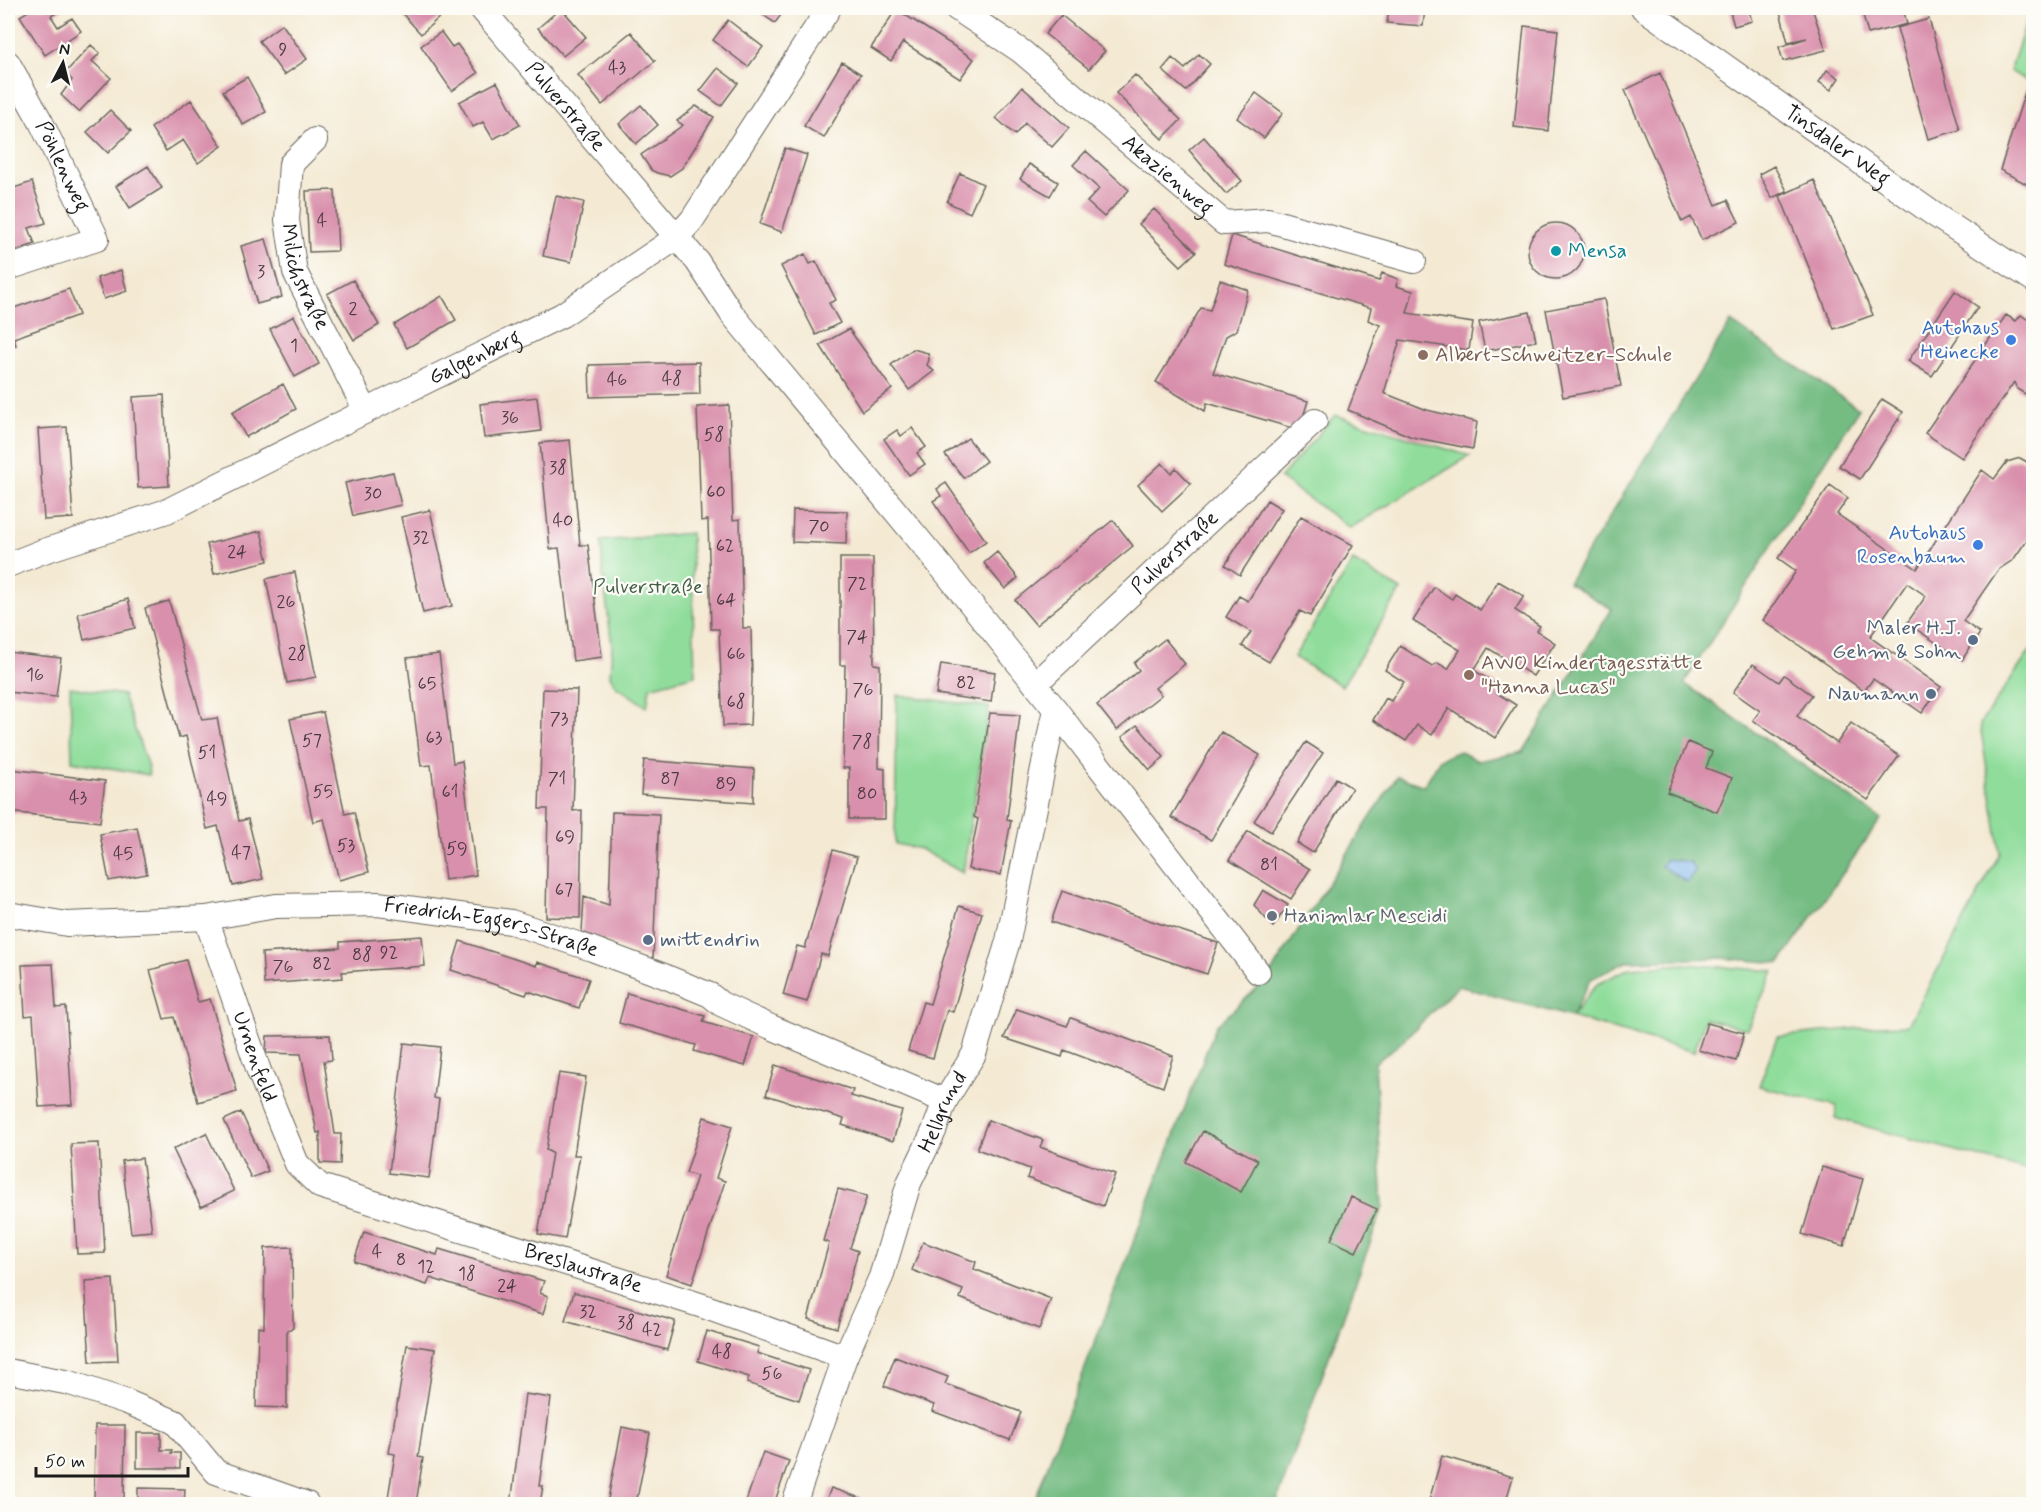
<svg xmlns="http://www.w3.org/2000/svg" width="2041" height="1512" viewBox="0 0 2041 1512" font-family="Mynerve,sans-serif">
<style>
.green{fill:#90dd9b;stroke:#567c5c;stroke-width:1.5}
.forest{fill:#74bc83;stroke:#486c50;stroke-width:1.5}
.water{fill:#79b3ea;stroke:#4a6883;stroke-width:1.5}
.building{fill:#d990ac}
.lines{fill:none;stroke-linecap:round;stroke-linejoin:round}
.minor-casing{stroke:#68645c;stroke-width:26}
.minor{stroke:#fff;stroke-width:24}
.culture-dot{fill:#0f9aa8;stroke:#fdfcf7;stroke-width:2}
.shop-dot{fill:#3f7fe0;stroke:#fdfcf7;stroke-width:2}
.education-dot{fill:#8d6e63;stroke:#fdfcf7;stroke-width:2}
.service-dot{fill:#5c6f8a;stroke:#fdfcf7;stroke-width:2}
.worship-dot{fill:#6b7280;stroke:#fdfcf7;stroke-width:2}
.labels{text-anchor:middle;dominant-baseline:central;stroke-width:4.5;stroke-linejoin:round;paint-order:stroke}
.number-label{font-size:18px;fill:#4b3940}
.street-label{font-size:21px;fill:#1c1c1c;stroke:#fdfcf7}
.culture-label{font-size:21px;fill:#0d838f;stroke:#fdfcf7;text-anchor:start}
.shop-label{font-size:21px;fill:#366cbe;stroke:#fdfcf7;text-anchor:end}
.education-label{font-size:21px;fill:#785e54;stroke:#fdfcf7;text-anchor:start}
.park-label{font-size:21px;fill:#456048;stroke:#fdfcf7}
.service-label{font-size:21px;fill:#4e5e75;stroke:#fdfcf7;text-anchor:end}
.worship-label{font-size:21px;fill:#5b616d;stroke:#fdfcf7;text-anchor:start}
</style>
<rect width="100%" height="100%" fill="#fdfcf7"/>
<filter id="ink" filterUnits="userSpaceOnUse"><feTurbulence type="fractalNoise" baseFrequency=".0167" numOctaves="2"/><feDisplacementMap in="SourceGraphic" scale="12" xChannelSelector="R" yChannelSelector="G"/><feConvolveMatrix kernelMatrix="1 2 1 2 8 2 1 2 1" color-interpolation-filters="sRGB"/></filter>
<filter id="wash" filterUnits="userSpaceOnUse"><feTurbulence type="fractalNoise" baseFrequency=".008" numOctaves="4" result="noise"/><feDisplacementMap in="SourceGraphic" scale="24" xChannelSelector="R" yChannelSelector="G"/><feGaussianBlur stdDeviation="1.35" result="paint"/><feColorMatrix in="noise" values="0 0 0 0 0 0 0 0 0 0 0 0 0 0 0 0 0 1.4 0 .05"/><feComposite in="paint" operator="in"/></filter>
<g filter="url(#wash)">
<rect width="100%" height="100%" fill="#f4ead4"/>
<path class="green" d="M2031,8H2034L2033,85L2010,71Z
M1335,415L1470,456L1350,528L1280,478Z
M691,533L695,675L650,687L647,707L615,685L610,676L612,646L603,575L601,541Z
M1353,561L1401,590L1342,686L1294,657Z
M2033,647V1172L1835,1118L1837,1106L1759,1086L1777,1037L1878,1026L1908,1025L2000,853L1980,724Z
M70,687L123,695L148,767L149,775L72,761Z
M897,695L989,707L963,873L920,849L895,844Z
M1685,964L1774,971L1747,1029L1705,1019L1694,1052L1571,1017L1596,985L1629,968Z"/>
<path class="forest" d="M1731,322L1859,409L1684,683L1881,819L1780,963L1720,958L1628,961L1591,979L1571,1017L1458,986L1403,1041L1375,1063L1383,1207L1276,1504H1033L1216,1026L1267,979L1397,776L1424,786L1440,759L1459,751L1478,761L1523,752L1612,609L1568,583Z"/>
<path class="water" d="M1666,859L1690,862L1695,871L1687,882L1661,866Z"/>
<g id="blocks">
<path class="building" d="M33,8H64L51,16L58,27L72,18L81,31L45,55L20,16Z
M397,8H437L443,14L421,34Z
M561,8L586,37L563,56L538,28Z
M752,8H786L775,23Z
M1389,8H1425L1423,26L1387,23Z
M1729,8H1748L1752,21L1734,26Z
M1779,8H1812L1826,50L1783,61L1779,47L1807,38L1788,42Z
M1861,8H1903L1907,24L1868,34Z
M896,9L974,59L960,79L903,42L891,61L871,48Z
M1061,15L1105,51L1089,69L1045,34Z
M1929,19L1960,130L1928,139L1897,28Z
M728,20L763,47L748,67L713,40Z
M282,24L307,59L284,75L259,41Z
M1524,26L1558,30L1548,131L1514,127Z
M441,32L452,47L457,44L478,73L452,91L421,46Z
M631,32L655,61L602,105L578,75Z
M91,45L100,53L92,61L111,78L79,112L61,95L72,80L65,73Z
M1199,54L1210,64L1186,91L1162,70L1172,58L1185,69Z
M842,62L861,74L824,138L804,126Z
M718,68L738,83L721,106L700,91Z
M1827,70L1839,78L1831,90L1819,82Z
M1660,73L1716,205L1728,200L1739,222L1702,240L1691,217L1682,222L1625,90Z
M1135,75L1181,120L1162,139L1116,93Z
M247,77L266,112L243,125L223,91Z
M497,82L520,125L493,139L483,122L473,127L459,102Z
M2028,83L2034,86V188L2000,170Z
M1022,87L1069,128L1052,147L1025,123L1015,135L996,118Z
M1256,93L1283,113L1264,138L1237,118Z
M191,100L222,146L198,163L183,140L166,151L151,128Z
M641,105L658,125L636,144L619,124Z
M696,106L714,117L682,168L670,176L657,173L651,170L641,155L683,125L677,121Z
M110,110L131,131L108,153L87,132Z
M1204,137L1242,181L1226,194L1189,150Z
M785,148L807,155L782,232L760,224Z
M1086,151L1129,190L1104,217L1087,202L1099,189L1073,165Z
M1029,164L1058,182L1050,196L1020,179Z
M148,166L162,188L130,208L116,186Z
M1774,166L1787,191L1772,198L1759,174Z
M960,173L983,184L970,213L947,202Z
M1814,180L1873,315L1834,329L1780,196Z
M32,182L46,223L29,228L35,244L9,253L8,248V190Z
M335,190L338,251L309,252L306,191Z
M556,196L584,202L571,262L543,256Z
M1154,209L1196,252L1181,266L1139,224Z
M1528 251a28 28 0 1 1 56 0a28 28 0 1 1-56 0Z
M1232,235L1379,281L1382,273L1398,279L1396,286L1413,291L1407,313L1473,323L1469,350L1400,340L1384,393L1427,410L1477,422L1473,449L1412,437L1348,410L1380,325L1368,320L1371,308L1224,264Z
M266,239L282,297L257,304L241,246Z
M805,254L810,264L816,261L836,300L829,303L840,323L816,335L781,266Z
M121,270L127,291L104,299L97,278Z
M353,280L379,325L354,340L327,294Z
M1220,280L1248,290L1237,330L1226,336L1213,373L1308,401L1299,430L1207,403L1205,411L1156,382L1201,308L1210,310Z
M69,289L79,315L14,338L16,345L8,348V310Z
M1955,291L1978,307L1932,376L1908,361Z
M442,296L456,320L407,348L394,325Z
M1604,299L1621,386L1563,397L1546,310Z
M1530,312L1536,341L1485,351L1479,322Z
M2006,315L2016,321L2021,315L2034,324V397H2030L2017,389L2014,382L1962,458L1925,433Z
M294,316L319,364L295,377L270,329Z
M849,329L892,389L862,411L820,345Z
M913,349L928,353L929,360L927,365L934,371L909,390L891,365Z
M699,362L700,394L590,397L589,365Z
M283,384L296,409L246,437L232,412Z
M164,395L169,486L138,488L133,397Z
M537,397L541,431L484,438L480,404Z
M1882,399L1903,412L1860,479L1839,466Z
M729,405L733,520L740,519L743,628H751L752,679L750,725L723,726L719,629H711L708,520L701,521L697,407Z
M67,427L73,518L44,520L38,429Z
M912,428L926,447L917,453L925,464L909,475L884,439L897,430L901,436Z
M968,438L986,461L964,478L945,455Z
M570,440L580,545H588L602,657L573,661L559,548L550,549L540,443Z
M2020,458L2034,466V530L2013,560L1998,570L1963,621L1980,633L1962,660L1907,623L1926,596L1907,583L1870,637L1941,687L1922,713L1873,679L1864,691L1763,620L1796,571L1778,558L1830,485L1848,498L1837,514L1917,569L1982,470L1994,479L2007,462Z
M1162,463L1171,473L1176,468L1191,484L1162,511L1138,485Z
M393,472L401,505L353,516L345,483Z
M946,483L986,541L969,553L933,501L941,496L937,489Z
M1267,500L1282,509L1240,575L1225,565Z
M430,510L452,606L423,613L401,517Z
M793,510L847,511L846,544L792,542Z
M1301,516L1353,545L1310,616L1300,611L1269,662L1242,646L1251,632L1226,617L1239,596L1248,601Z
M1113,520L1133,546L1036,625L1015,600Z
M261,531L268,561L214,574L207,544Z
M997,552L1018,578L1005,589L984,563Z
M840,558H873L874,664L880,665L879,768L885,769V819H849V768H843L845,665H840Z
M295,572L316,677L287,683L266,579Z
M1498,581L1524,596L1515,610L1540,626L1537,631L1555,643L1533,676L1488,648L1474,670L1501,688L1497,693L1516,705L1495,738L1449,708L1432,735L1417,725L1406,741L1373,720L1386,698L1391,701L1404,682L1385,670L1400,646L1432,666L1438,663L1448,669L1460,650L1413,621L1434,587L1452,599L1455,594L1480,610Z
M128,599L135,628L84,640L78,614Z
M169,601L202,720L217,718L239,821L248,819L263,879L233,886L218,826L207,829L186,736L179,738L145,608Z
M1165,639L1185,664L1155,688L1161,695L1117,730L1097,705L1139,670L1134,663Z
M8,652L61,658L56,697L8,692Z
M439,654L453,763L462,761L476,875L445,880L431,765L421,766L407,658Z
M941,664L995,672L991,702L936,694Z
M1753,664L1779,682L1784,675L1812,695L1797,716L1837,743L1851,723L1899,756L1868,800L1753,720L1760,711L1733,692Z
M543,689L577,690L573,811L582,810L580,918L546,917L548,809H539Z
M323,712L345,814L354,812L369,872L339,880L324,819L313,822L290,719Z
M990,713L1020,715L1007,819L1011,821L1001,875L968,869L978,819L974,817Z
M1137,725L1164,757L1150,770L1122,737Z
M1221,732L1260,755L1211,840L1171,817Z
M1306,742L1323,753L1271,832L1254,821Z
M1688,742L1712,752L1706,768L1732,778L1717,812L1667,792Z
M644,760L754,769L753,803L641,794Z
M11,769L105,781L100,822L8,812V776H10Z
M1336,778L1352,788L1313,853L1297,843Z
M612,812L659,814L653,960L582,932L584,897L609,905Z
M137,827L147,874L109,881L100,834Z
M1248,831L1310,869L1291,899L1229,860Z
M833,850L857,857L828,956L821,954L807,1002L783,995L797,946L805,948Z
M1263,890L1288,905L1273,927L1254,905Z
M1062,891L1218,943L1207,974L1051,922Z
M959,906L982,913L953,1012L947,1010L933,1058L908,1051L923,1002L930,1004Z
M422,936L425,966L342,972L343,978L264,984L262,953L340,948V942Z
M460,941L536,966L537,962L589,979L579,1008L528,991L526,995L451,970Z
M186,960L198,1002L210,999L237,1091L198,1102L174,1017L164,1019L150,970Z
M53,964L56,1008L66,1007L72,1105L39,1107L33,1015L25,1016L22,965Z
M627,993L705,1016L703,1022L754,1037L745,1066L694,1051L696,1045L619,1023Z
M1017,1009L1067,1026L1071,1018L1173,1056L1163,1087L1064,1050L1062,1057L1004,1038Z
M1707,1023L1744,1033L1736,1061L1698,1050Z
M330,1035L332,1060L324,1061L335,1134H341L340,1164L320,1163V1132L317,1133L301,1054L266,1053L267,1036Z
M404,1043L440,1047L434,1098L439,1099L429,1178L389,1173Z
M775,1065L853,1090L851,1096L902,1111L893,1141L842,1125L844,1119L766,1095Z
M559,1073L586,1077L574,1155H580L565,1239L538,1234L552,1153L546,1150Z
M241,1112L268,1171L251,1178L224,1120Z
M704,1117L732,1126L716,1178L725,1181L692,1284L666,1275L697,1176L686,1173Z
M988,1120L1043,1140L1040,1147L1115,1174L1103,1206L1027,1178L1030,1169L977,1149Z
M1203,1131L1258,1160L1241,1192L1186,1162Z
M206,1133L234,1191L201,1207L173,1149Z
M99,1143L105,1253L77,1254L71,1144Z
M142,1158L152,1231L131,1233L122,1161Z
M1822,1167L1863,1179L1844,1246L1802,1234Z
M838,1189L867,1196L850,1248L858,1251L837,1328L808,1319L829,1243L823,1241Z
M1351,1197L1377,1209L1356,1252L1331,1240Z
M364,1232L437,1255L439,1249L544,1281L540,1293L548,1296L543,1314L430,1278L427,1285L354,1261Z
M923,1242L976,1262L974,1269L1051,1299L1039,1329L960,1298L963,1290L912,1270Z
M292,1247L293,1328L287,1330V1408L256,1407L258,1327L264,1328L265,1248Z
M113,1279L118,1361L90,1362L85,1281Z
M574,1292L675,1321L667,1350L565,1321Z
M707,1331L759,1347L757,1353L809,1370L799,1400L747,1383L749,1377L698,1361Z
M407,1345L435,1349L418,1457L423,1458L416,1504H387L395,1454L389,1453Z
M895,1357L948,1377L945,1384L1021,1412L1010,1440L932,1411L934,1405L884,1386Z
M525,1394L551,1398L539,1486H543L540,1504H511Z
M95,1425H125L124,1504H94Z
M622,1427L650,1433L636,1504H607Z
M137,1433H161V1450H172L171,1453H180V1468H137Z
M763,1452L789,1461L774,1504H745Z
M1442,1456L1513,1477L1505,1504H1473L1467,1503L1466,1504H1428Z
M138,1488L185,1489L184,1504H138Z
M831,1488L878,1504H825Z"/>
</g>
</g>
<g filter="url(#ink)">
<use href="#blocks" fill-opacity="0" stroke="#68645c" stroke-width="1.5"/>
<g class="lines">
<defs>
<g id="minor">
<path id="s1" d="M481,8L697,261L732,314L935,559L1055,709L1258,972"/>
<path id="s2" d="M956,8L1021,51L1224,223L1268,220L1414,261"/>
<path id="s3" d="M1643,8L1932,213L2034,280"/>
<path id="s4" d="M8,63L41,122L97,239L8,268"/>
<path id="s5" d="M315,140L291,164L287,220L295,272L366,411"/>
<path id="s6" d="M8,565L41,552L167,511L390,399L562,315L676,238L692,220L829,8"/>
<path id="s7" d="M1035,684L1315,421"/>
<path id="s8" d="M8,914L67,924L206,918L276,906L378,904L511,922L592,949L664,976L710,995L721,1004L771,1027L945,1101"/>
<path id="s9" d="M206,918L259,1071L297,1164L320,1186L703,1306L845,1357"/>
<path d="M8,1371L70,1383L127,1402L175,1422L216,1472L307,1504"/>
<path id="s10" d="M794,1504L845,1357L881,1277L909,1183L934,1131L945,1101L974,1054L1008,941L1055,709"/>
</g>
</defs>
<use href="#minor" class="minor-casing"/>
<use href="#minor" class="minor"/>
</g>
</g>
<circle class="culture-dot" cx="1556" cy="251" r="6"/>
<g class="shop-dot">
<circle cx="2011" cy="340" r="6"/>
<circle cx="1978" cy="545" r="6"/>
</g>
<g class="education-dot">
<circle cx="1423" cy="355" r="6"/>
<circle cx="1469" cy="675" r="6"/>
</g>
<g class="service-dot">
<circle cx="1973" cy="640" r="6"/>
<circle cx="1931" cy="694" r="6"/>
<circle cx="648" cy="940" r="6"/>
</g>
<circle class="worship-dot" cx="1272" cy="916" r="6"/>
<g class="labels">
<g class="number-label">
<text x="283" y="50">9</text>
<text x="617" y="68">43</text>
<text x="322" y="221">4</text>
<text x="261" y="272">3</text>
<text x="353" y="309">2</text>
<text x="294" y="346">1</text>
<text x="672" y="379">48</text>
<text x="617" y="380">46</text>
<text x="510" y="418">36</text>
<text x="714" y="435">58</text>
<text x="558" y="468">38</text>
<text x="716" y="492">60</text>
<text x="373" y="494">30</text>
<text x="563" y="521">40</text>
<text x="819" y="527">70</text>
<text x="421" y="538">32</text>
<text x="725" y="546">62</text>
<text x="237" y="552">24</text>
<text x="857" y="584">72</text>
<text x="726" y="600">64</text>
<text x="286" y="602">26</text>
<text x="857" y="637">74</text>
<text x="297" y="654">28</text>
<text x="736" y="654">66</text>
<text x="35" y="675">16</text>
<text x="966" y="683">82</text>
<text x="427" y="684">65</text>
<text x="863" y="690">76</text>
<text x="736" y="702">68</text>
<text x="559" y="719">73</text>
<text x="434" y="738">63</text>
<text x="312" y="741">57</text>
<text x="862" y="742">78</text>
<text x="207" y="753">51</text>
<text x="557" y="779">71</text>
<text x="670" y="779">87</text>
<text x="726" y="784">89</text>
<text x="323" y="792">55</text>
<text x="450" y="792">61</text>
<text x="867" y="794">80</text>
<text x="78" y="798">43</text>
<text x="217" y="799">49</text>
<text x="565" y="837">69</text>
<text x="346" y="846">53</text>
<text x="457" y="849">59</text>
<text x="241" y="853">47</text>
<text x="123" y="854">45</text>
<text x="1269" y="865">81</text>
<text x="564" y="890">67</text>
<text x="389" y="953">92</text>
<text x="362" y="955">88</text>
<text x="322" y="964">82</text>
<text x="283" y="967">76</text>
<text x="377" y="1252">4</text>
<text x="401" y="1260">8</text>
<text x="426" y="1267">12</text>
<text x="467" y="1274">18</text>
<text x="507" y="1286">24</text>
<text x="588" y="1312">32</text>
<text x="626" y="1323">38</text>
<text x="652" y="1330">42</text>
<text x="722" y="1352">48</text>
<text x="772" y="1374">56</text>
</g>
<g class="street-label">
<text stroke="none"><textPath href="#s1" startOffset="130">Pulverstraße</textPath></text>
<text stroke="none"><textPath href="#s3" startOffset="238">Tinsdaler Weg</textPath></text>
<text stroke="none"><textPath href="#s4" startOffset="117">Pöhlenweg</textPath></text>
<text stroke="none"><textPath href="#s2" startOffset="270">Akazienweg</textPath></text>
<text stroke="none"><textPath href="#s5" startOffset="150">Milichstraße</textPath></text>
<text stroke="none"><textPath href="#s6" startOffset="512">Galgenberg</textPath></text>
<text stroke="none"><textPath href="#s7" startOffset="192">Pulverstraße</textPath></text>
<text stroke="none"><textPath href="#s8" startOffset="488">Friedrich-Eggers-Straße</textPath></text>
<text stroke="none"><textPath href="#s9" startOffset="147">Urnenfeld</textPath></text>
<text stroke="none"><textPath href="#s10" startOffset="420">Hellgrund</textPath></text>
<text stroke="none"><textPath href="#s9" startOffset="570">Breslaustraße</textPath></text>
</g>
<g class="culture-label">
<text x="1568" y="251">Mensa</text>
</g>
<g class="shop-label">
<text x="1999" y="328">Autohaus<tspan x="1999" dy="24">Heinecke</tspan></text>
<text x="1966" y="533">Autohaus<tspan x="1966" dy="24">Rosenbaum</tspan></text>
</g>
<g class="education-label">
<text x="1435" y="355">Albert-Schweitzer-Schule</text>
<text x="1481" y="663">AWO Kindertagesstätte<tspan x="1481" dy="24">"Hanna Lucas"</tspan></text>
</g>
<g class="park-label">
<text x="648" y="587">Pulverstraße</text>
</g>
<g class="service-label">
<text x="1961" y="628">Maler H.J.<tspan x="1961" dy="24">Gehm &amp; Sohn</tspan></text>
<text x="1919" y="694">Naumann</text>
<text x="660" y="940" text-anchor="start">mittendrin</text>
</g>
<g class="worship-label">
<text x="1284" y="916">Hanimlar Mescidi</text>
</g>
</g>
<rect width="2041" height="1512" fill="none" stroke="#fdfcf7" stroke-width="30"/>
<g transform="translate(63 63) rotate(7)" stroke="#fdfcf7" stroke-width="4.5" paint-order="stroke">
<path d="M0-4.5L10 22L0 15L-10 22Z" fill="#1c1c1c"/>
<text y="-9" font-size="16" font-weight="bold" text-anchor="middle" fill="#1c1c1c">N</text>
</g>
<path d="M36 1467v9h152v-9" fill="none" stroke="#1c1c1c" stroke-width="3"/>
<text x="45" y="1467" font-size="18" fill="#1c1c1c" stroke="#fdfcf7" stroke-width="4.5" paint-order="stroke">50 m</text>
</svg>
